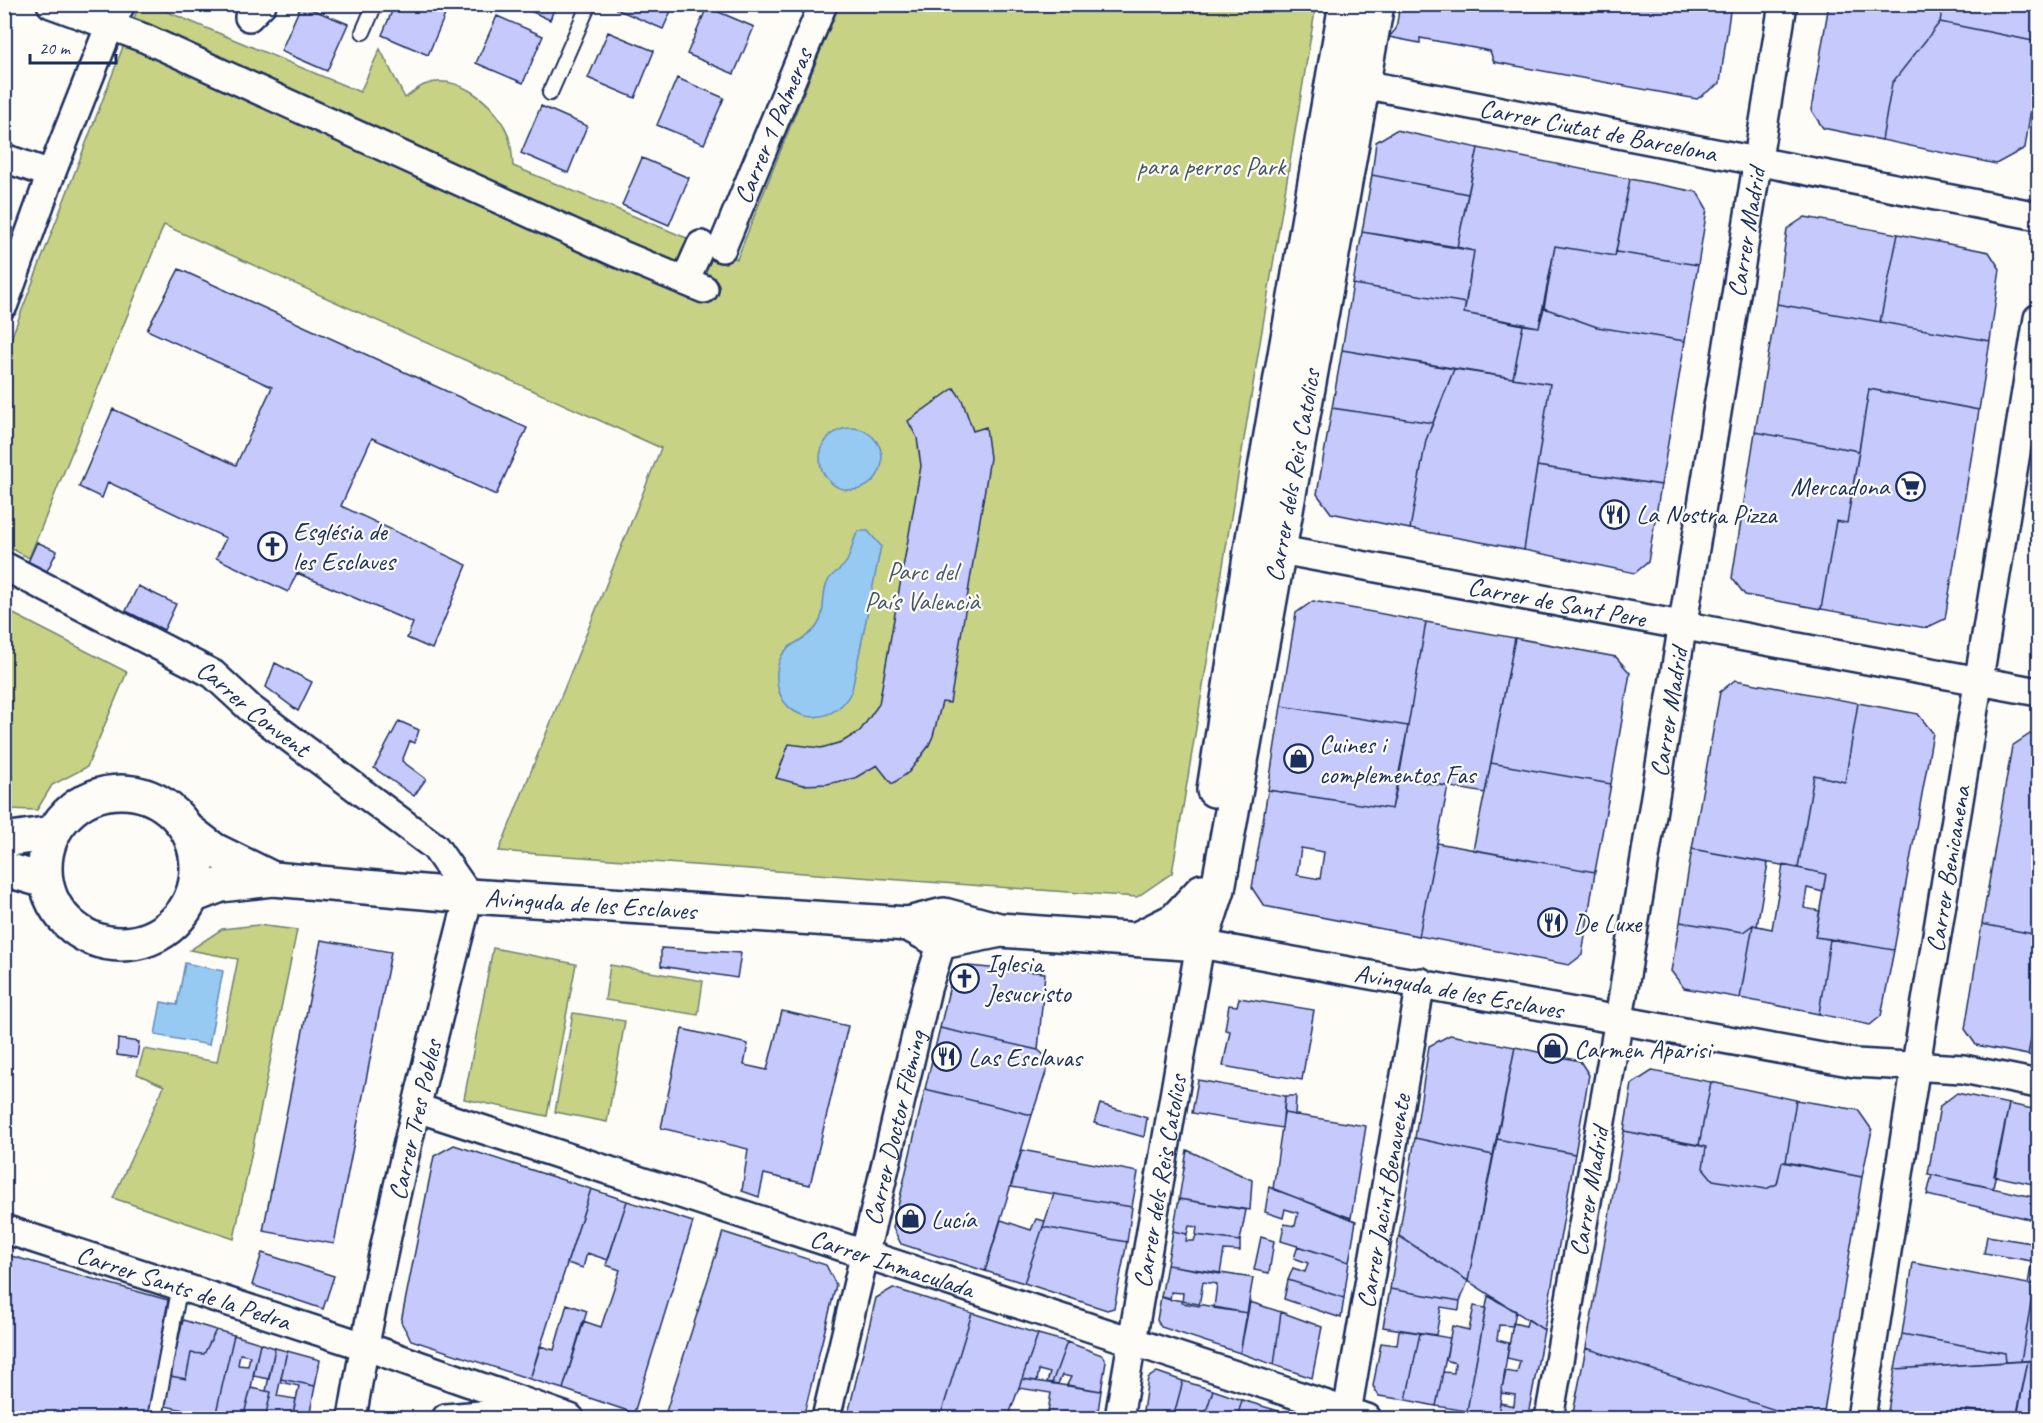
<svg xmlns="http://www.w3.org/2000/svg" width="2043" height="1423" viewBox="0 0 2043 1423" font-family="Caveat,sans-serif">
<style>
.green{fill:#c7d285;stroke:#718072;stroke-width:1.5}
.water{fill:#96caf3;stroke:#658cb7;stroke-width:1.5}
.building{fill:#c6c9fb;stroke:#1b2f5e;stroke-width:1.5;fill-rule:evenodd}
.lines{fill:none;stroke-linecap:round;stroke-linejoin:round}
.lane-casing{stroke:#1b2f5e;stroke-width:18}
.street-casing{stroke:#1b2f5e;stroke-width:32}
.secondary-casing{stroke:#1b2f5e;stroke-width:38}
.lane{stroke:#fdfcf7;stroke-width:14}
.street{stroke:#fdfcf7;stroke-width:27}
.secondary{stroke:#fdfcf7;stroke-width:33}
.labels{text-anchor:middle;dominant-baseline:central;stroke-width:4.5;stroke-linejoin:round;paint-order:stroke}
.street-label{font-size:26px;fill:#1b2f5e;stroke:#fdfcf7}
.park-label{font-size:26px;fill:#465868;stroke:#fdfcf7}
.poi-label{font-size:26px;fill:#1b2f5e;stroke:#fdfcf7;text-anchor:start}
</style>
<rect width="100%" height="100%" fill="#fdfcf7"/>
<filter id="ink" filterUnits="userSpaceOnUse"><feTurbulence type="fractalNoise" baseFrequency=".0167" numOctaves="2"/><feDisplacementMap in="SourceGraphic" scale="12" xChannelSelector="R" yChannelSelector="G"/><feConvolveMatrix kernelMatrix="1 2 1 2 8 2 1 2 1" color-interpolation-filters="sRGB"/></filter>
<g filter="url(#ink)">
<path class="green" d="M139,5H151L360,92L380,49L405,98C411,94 417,88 424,85C455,72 491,101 504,126C511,138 512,153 513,166L737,259L839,5H1316L1172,873L1137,897L499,851L661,448L164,225L29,558L5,545L4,357Z
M4,609L127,672L87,767L52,785L37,810L5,809Z
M258,925L297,930L234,1239L113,1198L164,1086L137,1074L144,1049L217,1062L238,959L190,950L222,929Z
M493,948L576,964L547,1116L464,1099Z
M610,965L703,981L698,1015L605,1000Z
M573,1013L625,1021L607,1122L555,1112Z"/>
<path class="water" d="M820 459a31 31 0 1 1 62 0a31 31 0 1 1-62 0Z
M858,531H868L881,546L852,690C833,733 773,722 777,672C780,640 803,646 817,626C827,612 820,596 828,581C832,573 843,569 847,561C852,552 852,541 858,531Z
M185,963L223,971L209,1045L155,1035L161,1002L177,1005Z"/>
<path class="building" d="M395,4H439L448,8L428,55L382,35Z
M515,4H556L550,20Z
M619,4H674L663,29L616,9Z
M1400,4H1731L1720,83L1697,99L1494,62L1490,51L1420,38V43L1389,37L1396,29Z
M1829,4H1943L1940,22L1892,83L1882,140L1823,128L1811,110Z
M1943,4H2038V42L1940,22Z
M301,5L348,24L327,71L281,51Z
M707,7L754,27L734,74L687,54Z
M497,16L543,36L523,83L476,63Z
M1940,22L2038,42V61L2025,148L1996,164L1882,140L1892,83Z
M608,32L654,51L635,98L588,78Z
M677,78L724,98L704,144L657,125Z
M541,106L587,126L568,173L521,153Z
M1396,130L1478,148L1468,194L1372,175L1376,142Z
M1478,148L1630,179L1615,256L1555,246L1539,327L1464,313L1474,251L1457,247Z
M642,158L689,178L669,225L622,205Z
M1372,175L1468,194L1457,247L1362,232Z
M1630,179L1697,192L1707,209L1698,265L1616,252Z
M1805,217L1898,234L1880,322L1777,304L1787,229Z
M1362,232L1474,251L1466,303L1353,284Z
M1898,234L1989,252L2000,269L1990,341L1880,322Z
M1555,246L1615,256L1616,252L1698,265L1685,341L1597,327L1544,308Z
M179,269L527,428L496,495L372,438L341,506L467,565L432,649L407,638L413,623L297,573L288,592L216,558L226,538L108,482L102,498L79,487L113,409L236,465L272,387L147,330Z
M1353,284L1466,303L1464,313L1523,325L1513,378L1342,350Z
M1777,304L1990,341L1979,410L1869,389L1859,451L1755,432Z
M1544,308L1597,327L1685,341L1661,485L1537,466L1550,384L1513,378L1523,325L1539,327Z
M1342,350L1454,369L1433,423L1332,408Z
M1454,369L1550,384L1524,550L1410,529L1426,440Z
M954,388L962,400L973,431L986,427L990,458L950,703L942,702L933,736L928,747L909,772L892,784L877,765L855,778L827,784L803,785L776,778L789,744L821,748L842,742L860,731L879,704L921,466L917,438L908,421Z
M1869,389L1979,410L1945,619L1926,628L1821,609L1836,521L1847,523Z
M1332,408L1433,423L1426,440L1410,529L1331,513L1317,494Z
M1755,432L1859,451L1847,523L1836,521L1821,609L1745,595L1732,578Z
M1537,466L1661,485L1648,562L1635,573L1524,550Z
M37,542L57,551L47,571L28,562Z
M138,586L176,604L164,630L126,611Z
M1313,601L1426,622L1408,726L1281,706L1296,613Z
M1426,622L1515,638L1485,793L1399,778Z
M1515,638L1616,657L1630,673L1611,784L1491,763Z
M275,663L312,682L298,711L266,687Z
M1735,680L1858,703L1845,782L1814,775L1798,868L1692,849L1720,692Z
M1858,703L1918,714L1933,733L1894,950L1815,937L1826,874L1798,868L1814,775L1845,782Z
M1281,706L1408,726L1392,809L1268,790Z
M399,721L419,730L415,743L410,741L402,761L426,779L414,796L374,768Z
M2030,734L2038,735V935L1982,924L2012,746Z
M1491,763L1611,784L1595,872L1473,850Z
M1399,778L1448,786L1419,936L1264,906L1252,888L1268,790L1392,809ZM1301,848L1324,852L1320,879L1297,875Z
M1437,843L1595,872L1582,955L1569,965L1419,936Z
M1692,849L1768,863L1757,926L1753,925L1743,932L1680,922Z
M1783,865L1826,874L1823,892L1807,888L1804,908L1820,911L1815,937L1830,939L1819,1014L1740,998L1753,925L1772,929Z
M1680,922L1743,932L1753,925L1740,998L1684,988L1671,971Z
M1982,924L2038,935V1001L2028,1055L1976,1045L1965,1029Z
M1830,939L1894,950L1881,1016L1870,1025L1819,1014Z
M321,940L391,952L334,1244L263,1231Z
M661,948L741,953L737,978L661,966Z
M968,966L1045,973L1038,1050L940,1028L951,981Z
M1239,998L1314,1010L1302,1080L1223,1066L1230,1031L1225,1030L1229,1005L1237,1006Z
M2038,1001V1057L2028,1055Z
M782,1011L848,1026L810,1185L764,1174L759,1197L742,1191L748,1149L661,1128L682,1029L748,1044L744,1065L767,1070Z
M940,1028L1038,1050L1050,1060L1032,1115L925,1089Z
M1450,1035L1515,1047L1493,1155L1415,1138L1429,1046Z
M118,1039L139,1042L137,1058L117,1055Z
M1515,1047L1580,1061L1589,1075L1575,1154L1497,1139Z
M1652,1071L1711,1082L1699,1145L1624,1131L1632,1084Z
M1198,1080L1285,1096L1282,1128L1192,1113Z
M1711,1082L1796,1100L1786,1162H1782L1777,1184L1766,1189L1713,1180L1703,1168L1706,1147L1699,1145Z
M925,1089L1032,1115L985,1271L901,1244L893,1228Z
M1957,1093L2009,1104L1993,1188L1928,1174L1940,1106Z
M1285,1096H1296L1295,1115L1284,1113Z
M1796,1100L1858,1110L1872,1130L1862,1177L1786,1162Z
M1100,1104L1147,1118L1144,1137L1094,1123Z
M2009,1104L2038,1110V1185L1994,1176Z
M1284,1113L1366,1126L1351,1218L1273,1189Z
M1624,1131L1706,1147L1703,1168L1713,1180L1766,1189L1777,1184L1782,1162L1862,1177L1823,1418H1800L1586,1348Z
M1415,1138L1493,1155L1468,1281L1399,1236Z
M1497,1139L1575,1154L1544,1330L1468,1281Z
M454,1145L591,1189L530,1379L411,1340L401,1322L434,1156Z
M1022,1150L1138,1172L1132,1207L1011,1187Z
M1187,1150L1252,1180L1250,1210L1179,1199Z
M1932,1175L2038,1198V1221L1927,1195Z
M1269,1187L1356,1221L1349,1262L1281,1241L1284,1224L1295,1226L1298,1213L1285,1209L1283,1218L1265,1212Z
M591,1189L627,1201L608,1260L587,1253L583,1268L567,1263Z
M1054,1194L1132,1207L1127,1242L1043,1227Z
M1179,1199L1246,1210L1240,1241L1196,1235L1197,1227L1189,1226L1187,1234L1173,1231Z
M627,1201L693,1222L634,1413L563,1389L583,1321L601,1327L620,1270L606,1265Z
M1036,1219L1045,1221L1024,1283L985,1271L1001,1220L1031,1230Z
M1043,1227L1127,1242L1114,1308L1107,1310L1024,1283Z
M1173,1231L1187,1234L1186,1241H1194L1196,1235L1240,1241V1251L1224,1250L1220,1274L1167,1265Z
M723,1232L826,1265L836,1285L803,1418H664Z
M1399,1236L1468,1281L1460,1301L1390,1289Z
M1987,1236L2038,1244V1262L1984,1253Z
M1261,1237L1274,1241L1269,1273L1254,1270Z
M1298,1246L1349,1262L1344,1298L1288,1280L1293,1268L1305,1272L1308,1263L1294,1258Z
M262,1253L334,1276L323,1309L252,1285Z
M4,1254L168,1300L148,1418H4Z
M1913,1263L2034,1285L2021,1361L2006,1362L2005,1353L1902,1334Z
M1167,1265L1253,1278L1247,1313L1214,1308L1217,1284L1203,1282L1199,1306L1182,1303L1183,1293L1171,1292L1170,1300L1161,1297Z
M2031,1266L2038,1267V1360L2021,1361L2034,1285L2028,1284Z
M1288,1280L1344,1298L1341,1318L1284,1299Z
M893,1288L972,1313L940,1418H847L876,1298Z
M1390,1289L1460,1301L1459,1310L1441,1307L1436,1335L1383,1327Z
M1488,1296L1516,1311L1513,1326L1499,1325L1497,1340L1509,1343L1498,1416L1467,1411Z
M1161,1297L1247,1313L1240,1353L1161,1327L1157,1320Z
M1250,1302L1281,1312L1274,1365L1240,1353Z
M567,1304L587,1311L563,1389L530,1379L540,1346L554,1350Z
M1474,1306L1486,1308L1467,1411L1436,1406L1443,1372L1454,1373L1455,1363L1446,1360L1452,1326L1469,1330Z
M1281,1312L1322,1327L1312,1378L1274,1365Z
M972,1313L1038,1334L1008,1418H940Z
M1528,1319L1544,1330L1529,1410L1517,1418L1498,1416L1500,1403L1514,1406L1515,1395L1501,1393L1506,1371L1517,1373L1520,1361L1507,1358L1513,1323L1526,1326Z
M183,1320L216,1330L204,1354L191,1353L186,1379L170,1376Z
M216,1330L234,1335L215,1417L165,1406L170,1376L186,1379L191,1353L204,1354Z
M1399,1330L1420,1333L1406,1400L1379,1396L1373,1386L1381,1343L1397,1345Z
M1420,1333L1450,1338L1436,1406L1406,1400Z
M1038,1334L1067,1342L1052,1383L1047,1382L1050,1373L1039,1370L1037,1381L1022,1379Z
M1902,1334L2005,1353L2006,1362L1895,1369Z
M234,1335L260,1343L251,1388L243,1418L215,1417ZM240,1354L250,1356L248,1366L238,1365Z
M1067,1342L1102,1355L1106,1362L1101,1391L1067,1385L1071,1377L1062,1375L1058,1384L1052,1383Z
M260,1343L275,1348L269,1379L253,1376Z
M275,1348L287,1351L277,1396L296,1399L292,1418H265L271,1392L266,1391Z
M1586,1348L1800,1418H1572Z
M287,1351L320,1360L315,1386L281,1379Z
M2038,1360V1418H2016L2028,1361Z
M2028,1361L2017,1417L1967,1410L1965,1418L1887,1417L1895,1369Z
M1157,1372L1183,1381L1173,1418H1142L1148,1378Z
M281,1379L315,1386L309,1418H292L299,1386L280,1382Z
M1022,1379L1101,1391L1097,1418H1047L1051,1393L1019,1388Z
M1183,1381L1213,1390L1204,1418H1173Z
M251,1388L271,1392L265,1418H243Z
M1213,1390L1242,1400L1237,1418H1204Z
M1242,1400L1272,1409L1269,1418H1237Z
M1272,1409L1301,1418H1269Z
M1967,1410L2017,1417L1965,1418Z"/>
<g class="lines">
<defs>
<path id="lane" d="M363,32L375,4
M550,93L589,4
M155,1418L180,1285"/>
<g id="street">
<path d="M51,4L144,38L615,252L704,289"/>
<path d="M249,17L262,4"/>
<path id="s1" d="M1342,80L2038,216"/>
<path d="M4,158L51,174"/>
<path id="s2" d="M722,248L823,4"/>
<path d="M685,281L701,245"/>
<path d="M4,304L51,174L110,25L121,4"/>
<path id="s3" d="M1259,546L2038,692"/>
<path id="s4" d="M4,566L213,674L251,709L435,847L469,896C425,1068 381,1243 352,1418"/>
<path id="s5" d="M417,1108L1367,1418"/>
<path id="s6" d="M4,1229L364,1346L570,1418"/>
<path d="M446,1418L504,1413L533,1405"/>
<path id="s7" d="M826,1418L927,989L942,942"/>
<path id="s8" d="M1119,1418L1200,944L1855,1063L1963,1069L2038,1084"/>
<path id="s9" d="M1346,1418L1421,982"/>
<path id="s10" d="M1549,1418L1619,1019L1783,4"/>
<path id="s11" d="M1861,1418L1923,1020L2038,318"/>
</g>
<g id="secondary">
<path d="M1214,790L1252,544L1346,4"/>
<circle cx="121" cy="868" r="76"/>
<path d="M188,830L214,850L273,879"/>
<path d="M4,840L52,833"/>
<path d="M4,869L45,881"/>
<path id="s12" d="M192,896L221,885L273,879L469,896L908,924L944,915L999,930L1200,944"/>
<path d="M908,924L942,942L996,931"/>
<path d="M1137,939L1175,920L1202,891"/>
<path id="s13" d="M1200,944L1218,889L1377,4"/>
</g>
</defs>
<use href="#lane" class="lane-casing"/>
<use href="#street" class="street-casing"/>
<use href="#secondary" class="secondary-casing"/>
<use href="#lane" class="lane"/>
<use href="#street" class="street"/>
<use href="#secondary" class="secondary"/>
</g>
</g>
<defs>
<symbol id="supermarket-ring" viewBox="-11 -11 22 22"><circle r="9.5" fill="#fdfcf7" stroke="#1b2f5e" stroke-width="1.5"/><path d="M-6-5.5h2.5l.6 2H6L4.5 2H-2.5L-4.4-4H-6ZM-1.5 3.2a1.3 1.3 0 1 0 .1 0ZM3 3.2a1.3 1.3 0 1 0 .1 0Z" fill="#1b2f5e"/></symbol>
<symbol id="restaurant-ring" viewBox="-11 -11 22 22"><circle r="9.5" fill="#fdfcf7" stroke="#1b2f5e" stroke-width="1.5"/><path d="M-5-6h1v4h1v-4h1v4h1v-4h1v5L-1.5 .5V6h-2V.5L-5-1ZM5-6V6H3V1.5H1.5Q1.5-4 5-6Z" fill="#1b2f5e"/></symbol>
<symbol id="church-ring" viewBox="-11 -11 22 22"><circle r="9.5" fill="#fdfcf7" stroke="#1b2f5e" stroke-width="1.5"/><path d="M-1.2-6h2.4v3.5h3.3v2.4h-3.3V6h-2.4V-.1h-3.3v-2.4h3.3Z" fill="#1b2f5e"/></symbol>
<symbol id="shop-ring" viewBox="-11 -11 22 22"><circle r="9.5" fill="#fdfcf7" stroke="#1b2f5e" stroke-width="1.5"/><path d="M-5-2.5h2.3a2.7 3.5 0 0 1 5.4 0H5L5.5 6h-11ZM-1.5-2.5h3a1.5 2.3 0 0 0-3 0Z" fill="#1b2f5e"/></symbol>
</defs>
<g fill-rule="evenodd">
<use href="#supermarket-ring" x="1894" y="470" width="33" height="33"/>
<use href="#restaurant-ring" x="1598" y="498" width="33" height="33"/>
<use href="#church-ring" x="256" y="530" width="33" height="33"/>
<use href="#shop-ring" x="1282" y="742" width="33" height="33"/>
<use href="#restaurant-ring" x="1536" y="906" width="33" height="33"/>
<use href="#church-ring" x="948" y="962" width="33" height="33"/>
<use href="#shop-ring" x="1536" y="1032" width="33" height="33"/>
<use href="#restaurant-ring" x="930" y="1040" width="33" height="33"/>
<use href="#shop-ring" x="894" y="1202" width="33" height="33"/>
</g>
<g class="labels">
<g class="street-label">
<text stroke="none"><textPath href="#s2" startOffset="132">Carrer 1 Palmeras</textPath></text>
<text stroke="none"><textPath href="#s1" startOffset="261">Carrer Ciutat de Barcelona</textPath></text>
<text stroke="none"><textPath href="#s10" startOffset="1202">Carrer Madrid</textPath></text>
<text stroke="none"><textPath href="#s13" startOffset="478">Carrer dels Reis Catolics</textPath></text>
<text stroke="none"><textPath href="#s3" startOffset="303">Carrer de Sant Pere</textPath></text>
<text stroke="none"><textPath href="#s4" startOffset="288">Carrer Convent</textPath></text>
<text stroke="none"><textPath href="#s10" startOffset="716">Carrer Madrid</textPath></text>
<text stroke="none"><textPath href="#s11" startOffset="556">Carrer Benicanena</textPath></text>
<text stroke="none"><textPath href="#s12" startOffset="402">Avinguda de les Esclaves</textPath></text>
<text stroke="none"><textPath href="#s8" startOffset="744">Avinguda de les Esclaves</textPath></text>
<text transform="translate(415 1120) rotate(-77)">Carrer Tres Pobles</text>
<text stroke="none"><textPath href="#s7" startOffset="298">Carrer Doctor Flèming</textPath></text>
<text stroke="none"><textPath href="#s8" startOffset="240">Carrer dels Reis Catolics</textPath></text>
<text stroke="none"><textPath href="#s10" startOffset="230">Carrer Madrid</textPath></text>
<text stroke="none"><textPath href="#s9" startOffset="220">Carrer Jacint Benavente</textPath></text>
<text stroke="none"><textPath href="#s5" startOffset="500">Carrer Inmaculada</textPath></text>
<text stroke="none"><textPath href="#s6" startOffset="189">Carrer Sants de la Pedra</textPath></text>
</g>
<g class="park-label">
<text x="1211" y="166">para perros Park</text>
<text x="922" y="571">Parc del<tspan x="922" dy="30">País Valencià</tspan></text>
</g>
<g class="poi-label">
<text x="1889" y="486" text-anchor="end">Mercadona</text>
<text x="1636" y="514">La Nostra Pizza</text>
<text x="293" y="531">Església de<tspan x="293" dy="30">les Esclaves</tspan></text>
<text x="1319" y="744">Cuines i<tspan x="1319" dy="30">complementos Fas</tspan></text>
<text x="1573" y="923">De Luxe</text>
<text x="986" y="963">Iglesia<tspan x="986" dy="30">Jesucristo</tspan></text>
<text x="1574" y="1049">Carmen Aparisi</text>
<text x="968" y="1057">Las Esclavas</text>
<text x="931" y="1219">Lucía</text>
</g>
</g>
<rect width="2043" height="1423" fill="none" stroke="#fdfcf7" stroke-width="24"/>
<rect x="12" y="12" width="2019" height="1399" fill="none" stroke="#1b2f5e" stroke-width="2" filter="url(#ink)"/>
<path d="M30 54v9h86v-9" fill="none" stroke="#1b2f5e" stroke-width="3"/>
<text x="39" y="54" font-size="18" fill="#1b2f5e" stroke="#fdfcf7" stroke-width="4.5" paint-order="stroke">20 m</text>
</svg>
